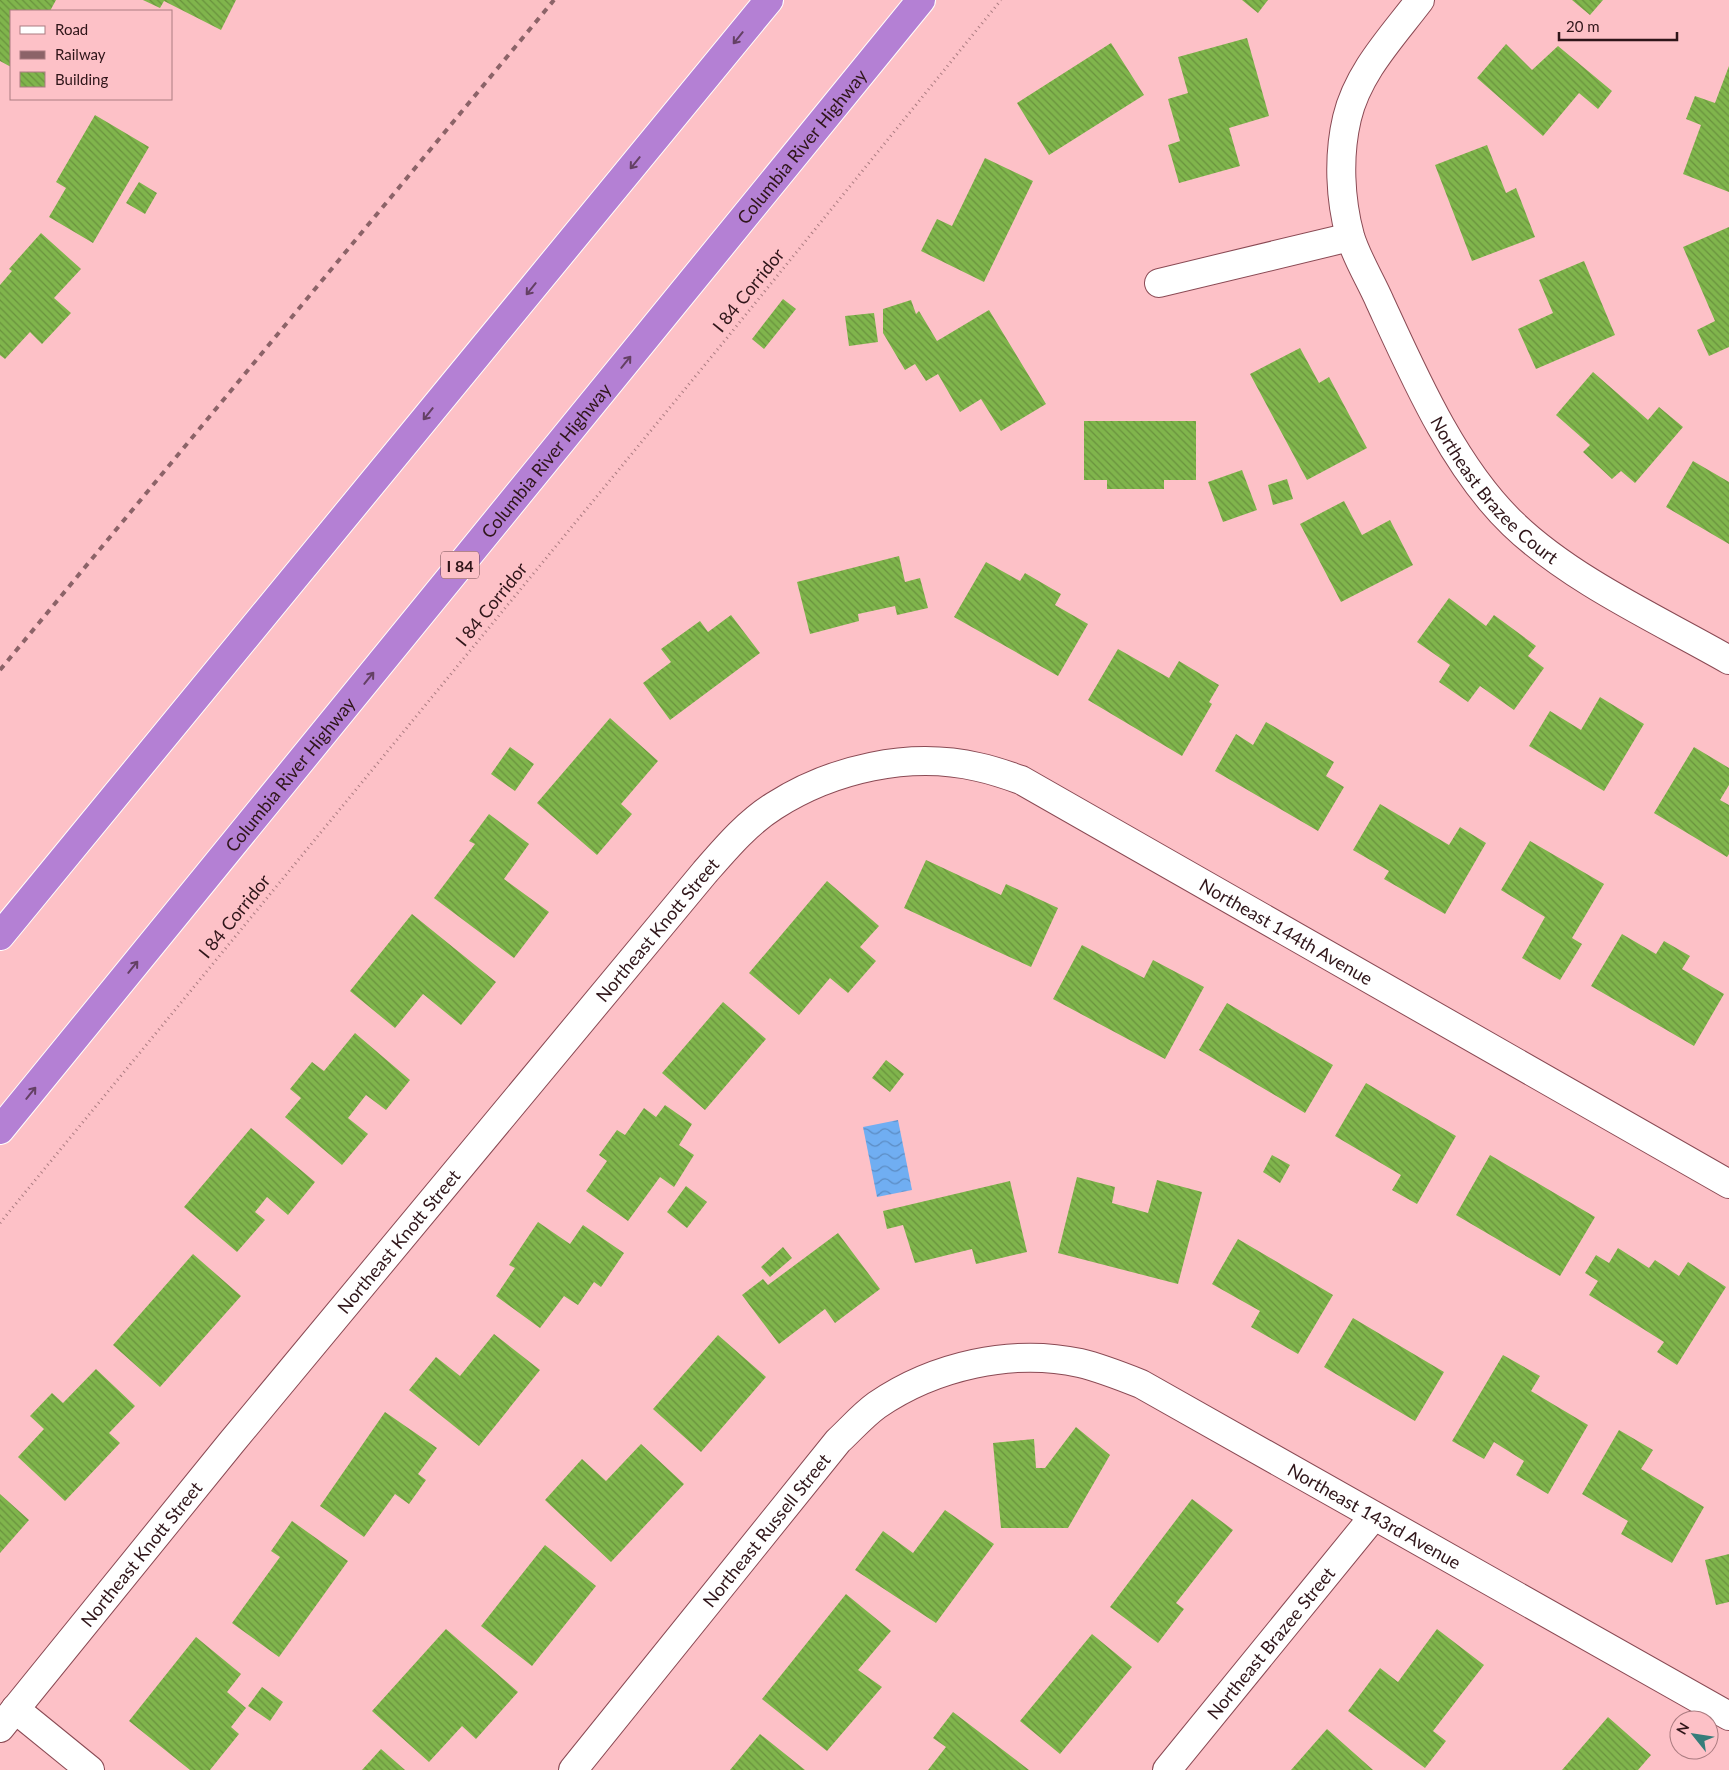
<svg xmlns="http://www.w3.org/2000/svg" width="1729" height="1770" viewBox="0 0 1729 1770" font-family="Lato,sans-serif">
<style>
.water{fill:url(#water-waves)}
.building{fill:url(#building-back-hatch)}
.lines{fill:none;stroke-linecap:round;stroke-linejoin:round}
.minor-casing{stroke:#8a4a54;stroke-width:30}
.motorway-casing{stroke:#fff;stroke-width:30}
.path{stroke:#ab7c81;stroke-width:3;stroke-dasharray:1 4;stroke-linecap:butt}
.minor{stroke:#fff;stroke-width:28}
.motorway{stroke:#b480d4;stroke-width:28}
.rail{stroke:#8c6368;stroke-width:4;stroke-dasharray:6 6;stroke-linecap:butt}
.oneway{stroke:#644064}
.labels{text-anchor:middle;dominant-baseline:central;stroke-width:5;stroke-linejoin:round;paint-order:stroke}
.shield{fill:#fdc1c7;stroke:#6d494d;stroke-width:1}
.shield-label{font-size:16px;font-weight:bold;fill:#2f1519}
.street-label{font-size:18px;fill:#2f1519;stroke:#fdc1c7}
</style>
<defs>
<pattern id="water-waves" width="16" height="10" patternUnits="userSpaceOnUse" patternTransform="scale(1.25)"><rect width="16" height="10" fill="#70aef2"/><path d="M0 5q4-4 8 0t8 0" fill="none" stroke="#5c8cc3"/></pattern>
<pattern id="building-back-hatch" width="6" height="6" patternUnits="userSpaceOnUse" patternTransform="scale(1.25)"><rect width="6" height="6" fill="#80b54c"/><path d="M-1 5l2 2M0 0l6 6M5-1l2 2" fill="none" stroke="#69923e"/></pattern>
</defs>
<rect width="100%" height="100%" fill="#fdc1c7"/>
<path class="water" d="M898,1120L912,1190L877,1197L863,1127Z"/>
<path class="building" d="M0,0H56L50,11H11V67L0,61Z
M143,0H236L221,30L164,1L160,8Z
M1242,0H1268L1258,13Z
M1572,0H1603L1590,15Z
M1247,38L1269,116L1229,128L1240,166L1179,183L1168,145L1180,141L1168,99L1188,93L1178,57Z
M1111,43L1144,95L1049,155L1017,103Z
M1506,44L1532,70L1558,46L1612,91L1598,109L1579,93L1543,136L1477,78Z
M1729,66V192L1683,174L1701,125L1686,119L1695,96L1715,103Z
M95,115L149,147L93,243L49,217L66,188L56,182Z
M1487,145L1506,193L1516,188L1535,237L1472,261L1435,165Z
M985,158L1033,181L984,282L921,251L937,219L952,226Z
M139,182L157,193L145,214L126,203Z
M1729,227V347L1709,356L1697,330L1715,321L1683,247Z
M41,233L81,269L54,298L71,313L42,344L30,332L5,359L0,355V285L12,271L9,269Z
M1584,261L1615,335L1536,369L1518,329L1553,313L1539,280Z
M783,299L796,309L764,349L752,339Z
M911,300L916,314L919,311L937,341L989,310L1046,404L1001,431L981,399L960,412L938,374L926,381L915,364L905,370L883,333V309Z
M874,313L878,342L849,346L845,316Z
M1300,348L1319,383L1329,377L1367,448L1307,480L1250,374Z
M1593,372L1648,420L1659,407L1683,427L1635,483L1621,471L1612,479L1583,452L1590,445L1556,415Z
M1084,421H1196V480H1164V489H1107V480H1084Z
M1693,461L1729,482V544L1666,507Z
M1242,470L1257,510L1223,522L1208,482Z
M1287,479L1293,499L1273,505L1268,485Z
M1344,501L1362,535L1390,520L1413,565L1341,602L1300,524Z
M899,556L905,582L920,578L928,608L897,615L895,606L858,614L859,621L810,634L797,582Z
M986,562L1020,581L1025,573L1061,594L1055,605L1088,624L1058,676L954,617Z
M1449,598L1486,626L1494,615L1536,646L1528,656L1544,668L1514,710L1480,686L1468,702L1439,682L1450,665L1417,642Z
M731,615L760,653L670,720L643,683L671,662L661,649L700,621L708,632Z
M1118,649L1169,678L1179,661L1219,685L1209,702L1212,704L1182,756L1088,700Z
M1600,697L1644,724L1604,791L1529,746L1550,711L1581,730Z
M610,718L658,761L621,804L632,814L597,855L537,803Z
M1266,722L1334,762L1326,776L1344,787L1318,831L1215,771L1236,734L1253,745Z
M510,747L534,764L515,791L491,774Z
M1694,747L1729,768V785L1720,800L1729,805V854L1727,857L1654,813Z
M1380,804L1449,845L1460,827L1486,843L1445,914L1384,879L1389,871L1353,850Z
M489,814L529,844L504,879L549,912L514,958L434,898L475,844L469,841Z
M1530,841L1604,884L1572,938L1582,944L1560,980L1522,958L1545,917L1501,890Z
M926,860L1001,895L1006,884L1058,908L1031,967L904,908Z
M827,881L879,926L860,947L876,961L848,993L830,978L799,1015L749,973Z
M412,914L496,982L461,1025L423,994L395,1028L350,991Z
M1622,934L1656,954L1664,941L1690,956L1682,969L1724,994L1694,1046L1591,986Z
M1082,945L1144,978L1153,960L1204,987L1165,1059L1053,999Z
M723,1002L766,1039L705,1110L662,1073Z
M1227,1003L1333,1065L1305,1113L1199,1050Z
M355,1033L410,1080L386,1110L366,1095L348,1118L368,1134L342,1165L285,1117L301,1098L290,1089L312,1062L324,1071Z
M886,1060L904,1074L890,1092L872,1078Z
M1366,1083L1456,1136L1417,1204L1392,1190L1401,1175L1335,1136Z
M665,1105L692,1124L679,1145L694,1155L674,1187L660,1177L628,1221L586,1191L607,1161L599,1155L617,1130L625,1135L644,1108L656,1117Z
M251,1128L315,1182L288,1215L267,1197L255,1212L265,1220L237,1252L184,1207Z
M1272,1155L1290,1165L1280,1183L1263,1172Z
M1490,1155L1595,1217L1560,1276L1456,1215Z
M1077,1177L1115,1187L1112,1203L1148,1213L1157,1180L1202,1192L1178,1284L1058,1253Z
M1010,1181L1027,1252L976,1264L972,1249L915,1263L903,1225L887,1229L883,1211Z
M686,1186L707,1202L687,1228L667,1212Z
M538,1222L570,1244L583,1225L624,1253L601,1287L594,1282L578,1305L564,1296L540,1328L496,1296L515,1268L509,1265Z
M838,1233L880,1289L835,1323L825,1309L779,1344L742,1295L763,1279L768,1285Z
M1238,1239L1333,1295L1298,1354L1251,1327L1260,1311L1212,1284Z
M783,1247L792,1258L770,1277L761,1267Z
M1618,1248L1649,1268L1655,1260L1679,1276L1688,1262L1726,1287L1677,1365L1657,1352L1664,1342L1589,1295L1598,1281L1585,1273L1596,1255L1609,1263Z
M193,1254L241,1296L160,1387L113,1345Z
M1353,1318L1444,1372L1415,1421L1324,1367Z
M494,1334L540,1370L479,1446L409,1390L436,1357L460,1376Z
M718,1335L766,1377L701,1452L653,1409Z
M1503,1355L1540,1376L1531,1391L1588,1425L1548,1494L1516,1475L1524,1461L1494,1442L1484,1459L1452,1441Z
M96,1369L135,1406L109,1433L120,1443L65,1501L18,1457L44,1429L30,1416L52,1393L63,1403Z
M385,1412L437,1448L418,1474L426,1480L409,1504L395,1494L364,1537L320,1506Z
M1076,1427L1110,1455L1068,1528H1001L993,1443L1034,1439L1036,1468H1045Z
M1619,1430L1653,1450L1641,1469L1704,1507L1672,1563L1621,1534L1628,1521L1582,1494Z
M641,1444L684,1484L611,1562L545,1500L582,1459L606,1481Z
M0,1494L29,1520L0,1553Z
M1192,1499L1233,1530L1176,1603L1184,1609L1158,1643L1110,1607Z
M945,1510L994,1544L936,1623L855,1570L883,1531L913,1553Z
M292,1521L348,1561L279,1657L232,1623L280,1557L271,1551Z
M545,1545L596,1586L532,1666L481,1626Z
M1729,1554V1602L1716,1605L1705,1560Z
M846,1594L891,1631L858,1670L882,1687L827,1751L762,1699Z
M446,1629L518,1692L476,1739L462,1726L429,1762L372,1711Z
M1437,1629L1484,1665L1433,1731L1446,1741L1425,1768L1348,1711L1380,1668L1398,1682Z
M1092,1634L1132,1667L1060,1754L1020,1721Z
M196,1637L241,1674L227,1692L246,1708L231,1727L239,1734L210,1770H190L129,1721Z
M262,1687L283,1702L270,1721L248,1706Z
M953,1712L1029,1770H928L946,1747L933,1738Z
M1608,1717L1651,1755L1638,1770H1562Z
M1327,1729L1373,1770H1291Z
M760,1734L805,1770H730Z
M381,1749L405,1770H362Z"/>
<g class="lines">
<defs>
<g id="minor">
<path id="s1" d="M1420,0C1392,37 1358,72 1347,118C1338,156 1340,199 1350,236C1357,259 1371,281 1380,302C1414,376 1454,468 1513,524C1571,580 1659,620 1729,660"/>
<path d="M1159,283L1350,237"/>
<path d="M15,1709L90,1770"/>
<path id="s2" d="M0,1728L231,1443L705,872C726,848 747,823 774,806C832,769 909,751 978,767C992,770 1007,775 1021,780L1729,1184"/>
<path id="s3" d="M573,1770L838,1441C850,1430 863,1415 877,1405C934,1366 1012,1348 1080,1363C1101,1368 1121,1376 1141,1384L1729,1716"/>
<path id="s4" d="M1167,1770L1374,1516"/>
</g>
<g id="motorway">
<path d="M0,936L769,0"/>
<path id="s5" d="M0,1130L921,0"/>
</g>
</defs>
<use href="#minor" class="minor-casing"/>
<use href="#motorway" class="motorway-casing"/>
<path class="path" d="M0,1223L722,344L1001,0"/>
<use href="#minor" class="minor"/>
<use href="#motorway" class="motorway"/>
<path class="rail" d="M0,670L554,0"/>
</g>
<defs><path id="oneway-shaft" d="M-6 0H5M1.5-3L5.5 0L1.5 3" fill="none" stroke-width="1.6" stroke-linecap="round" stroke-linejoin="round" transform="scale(1.25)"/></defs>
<g class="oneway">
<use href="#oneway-shaft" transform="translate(738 38) rotate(129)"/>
<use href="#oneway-shaft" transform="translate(635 163) rotate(129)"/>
<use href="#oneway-shaft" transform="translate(531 289) rotate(129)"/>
<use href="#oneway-shaft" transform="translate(626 362) rotate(-51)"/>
<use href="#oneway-shaft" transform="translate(428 414) rotate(129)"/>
<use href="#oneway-shaft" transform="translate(369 678) rotate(-51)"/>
<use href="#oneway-shaft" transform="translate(133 967) rotate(-51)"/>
<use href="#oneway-shaft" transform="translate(31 1093) rotate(-51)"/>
</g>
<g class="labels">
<rect class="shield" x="441" y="551.5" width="38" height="27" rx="4"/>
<g class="shield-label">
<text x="460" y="565">I 84</text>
</g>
<g class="street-label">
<text stroke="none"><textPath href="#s5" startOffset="1269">Columbia River Highway</textPath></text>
<text transform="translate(748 290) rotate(-51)">I 84 Corridor</text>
<text stroke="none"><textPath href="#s5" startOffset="864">Columbia River Highway</textPath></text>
<text stroke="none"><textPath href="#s1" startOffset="554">Northeast Brazee Court</textPath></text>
<text transform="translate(491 604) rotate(-51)">I 84 Corridor</text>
<text stroke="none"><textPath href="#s5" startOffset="459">Columbia River Highway</textPath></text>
<text transform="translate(234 916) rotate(-51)">I 84 Corridor</text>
<text stroke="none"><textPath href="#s2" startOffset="1034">Northeast Knott Street</textPath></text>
<text stroke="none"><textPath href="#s2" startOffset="1768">Northeast 144th Avenue</textPath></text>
<text stroke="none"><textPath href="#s2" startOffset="629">Northeast Knott Street</textPath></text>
<text stroke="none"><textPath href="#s3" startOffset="1021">Northeast 143rd Avenue</textPath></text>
<text stroke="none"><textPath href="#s3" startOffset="308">Northeast Russell Street</textPath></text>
<text stroke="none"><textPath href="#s2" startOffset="224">Northeast Knott Street</textPath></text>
<text stroke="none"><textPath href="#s4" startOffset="164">Northeast Brazee Street</textPath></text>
</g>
</g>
<rect x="10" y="10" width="162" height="90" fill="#fdc1c7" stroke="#ab7c81"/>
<rect x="20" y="26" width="25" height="8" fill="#ffffff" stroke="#ab7c81"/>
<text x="55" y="35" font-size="15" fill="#2f1519">Road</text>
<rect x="20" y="51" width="25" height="8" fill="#8c6368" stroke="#ab7c81"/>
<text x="55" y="60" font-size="15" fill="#2f1519">Railway</text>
<rect x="20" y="72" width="25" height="15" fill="url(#building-back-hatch)" stroke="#ab7c81"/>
<text x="55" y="85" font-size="15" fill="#2f1519">Building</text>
<g transform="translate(1694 1735) rotate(300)"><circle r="24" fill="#fdc1c7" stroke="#ab7c81"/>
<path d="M0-4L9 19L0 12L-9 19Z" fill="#357d7a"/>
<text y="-8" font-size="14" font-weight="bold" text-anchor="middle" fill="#2f1519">N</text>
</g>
<path d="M1559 32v8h118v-8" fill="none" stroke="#2f1519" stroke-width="2.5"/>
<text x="1566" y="32" font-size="15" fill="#2f1519" stroke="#fdc1c7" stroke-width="4" paint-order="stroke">20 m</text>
</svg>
